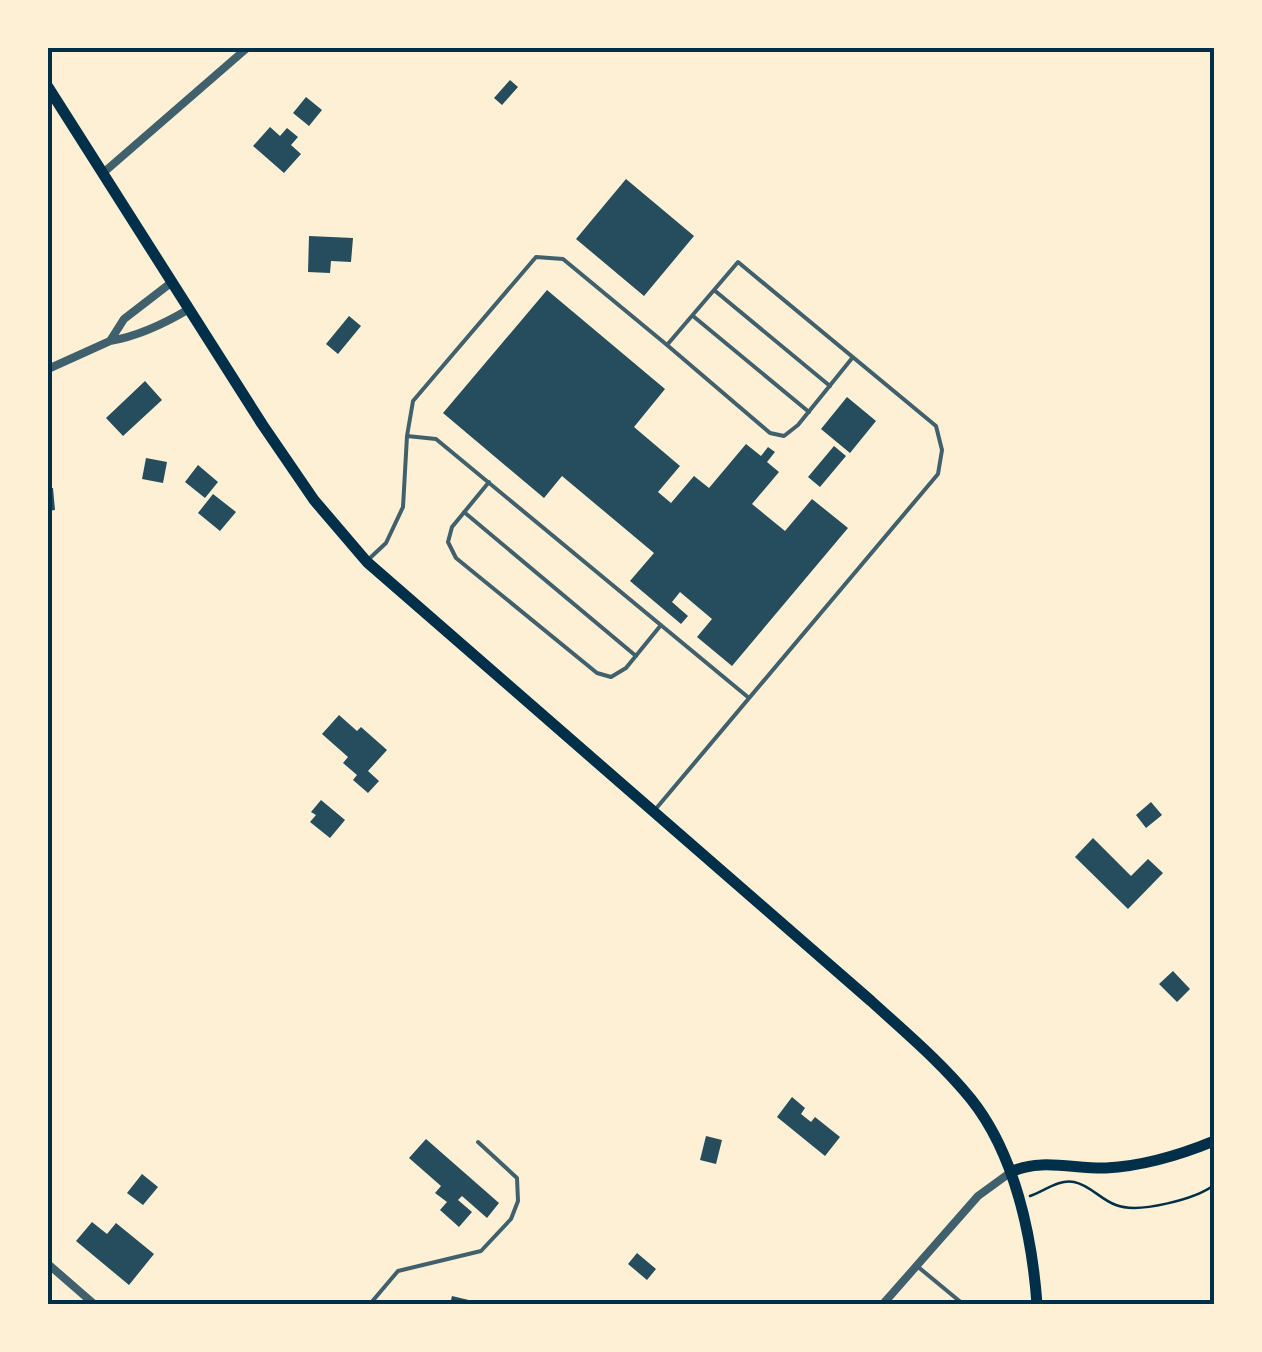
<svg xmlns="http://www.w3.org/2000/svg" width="1262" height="1352" viewBox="0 0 1262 1352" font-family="Bitter,serif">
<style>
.building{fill:#264d5e}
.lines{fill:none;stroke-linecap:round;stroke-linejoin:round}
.path{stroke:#003049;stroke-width:2.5}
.service{stroke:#3f606c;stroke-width:4}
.minor{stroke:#3f606c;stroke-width:8}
.secondary{stroke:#003049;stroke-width:11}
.neatline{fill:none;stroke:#003049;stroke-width:4}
</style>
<rect width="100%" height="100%" fill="#fdf0d5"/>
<path class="building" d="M510,80L518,87L502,105L494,98Z
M306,97L322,110L309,126L293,113Z
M270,127L280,136L287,128L298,137L291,145L301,154L284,173L253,146Z
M626,179L694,236L644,296L576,239Z
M309,236L353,238L351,262L331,261L330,273L308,272Z
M547,290L665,389L634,427L680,466L658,492L671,503L694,476L709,488L746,444L761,456L768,447L775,452L767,462L779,472L752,504L785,531L812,499L848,528L732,666L697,637L712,619L680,592L672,602L688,616L681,624L630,581L654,553L562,476L544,498L443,413Z
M349,316L361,326L338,354L326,344Z
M145,381L162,400L123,436L106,418Z
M847,397L876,421L850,453L821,429Z
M834,446L846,456L820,487L808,477Z
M146,458L167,462L163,483L142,479Z
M198,465L218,482L205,498L185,482Z
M48,488H53L55,510L48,511Z
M213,494L236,512L220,531L198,513Z
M339,715L357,731L361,727L387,750L368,771L379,781L368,793L353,780L357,775L343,763L348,757L322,734Z
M321,800L345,820L330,838L310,822L316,815L311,812Z
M1151,802L1162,815L1146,828L1136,815Z
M1093,838L1131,876L1148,859L1163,873L1128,909L1075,857Z
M1173,971L1190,989L1177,1002L1159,984Z
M792,1097L805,1108L801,1114L811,1122L815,1117L840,1137L825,1156L777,1117Z
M706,1136L722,1140L716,1164L700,1160Z
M426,1139L499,1203L487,1218L462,1196L458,1200L472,1212L459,1227L440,1210L447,1202L435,1193L441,1186L409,1158Z
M142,1174L158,1187L143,1205L127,1193Z
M92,1222L107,1234L116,1223L154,1254L129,1285L76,1241Z
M637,1253L656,1269L647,1280L628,1264Z
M452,1296L481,1303V1304H450Z"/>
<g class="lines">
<path class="path" d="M1030,1196C1045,1191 1058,1179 1074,1182C1090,1185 1101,1200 1116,1205C1138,1214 1196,1199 1214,1185"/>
<path class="service" d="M714,290L830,386
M693,316L809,412
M667,345L770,433L784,436L798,425L853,357
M407,436L436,439L749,698
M489,482L452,527L448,542L456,558L597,673L611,677L626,668L661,625
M464,512L636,656
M370,558L386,543L403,507L407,436L413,401L536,257L563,259L667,345L738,262L936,426L942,450L938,474L654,811
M917,1266L963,1304
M370,1304L398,1271L481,1251L511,1219L518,1201L517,1178L478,1142"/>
<path class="minor" d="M103,173L247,48
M172,282L124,319L110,341C139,336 164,324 189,309
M48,369L110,341
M48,1264L94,1304
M883,1304L978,1196L1011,1172"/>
<path class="secondary" d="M48,87L262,424L314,500L367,562L871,1001C905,1032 942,1063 971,1099C1015,1154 1032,1236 1037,1304
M1011,1172C1039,1158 1075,1169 1106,1168C1144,1166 1180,1155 1214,1141"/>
</g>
<rect width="1262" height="1352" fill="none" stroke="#fdf0d5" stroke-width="100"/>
<rect x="50" y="50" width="1162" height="1252" class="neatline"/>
</svg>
